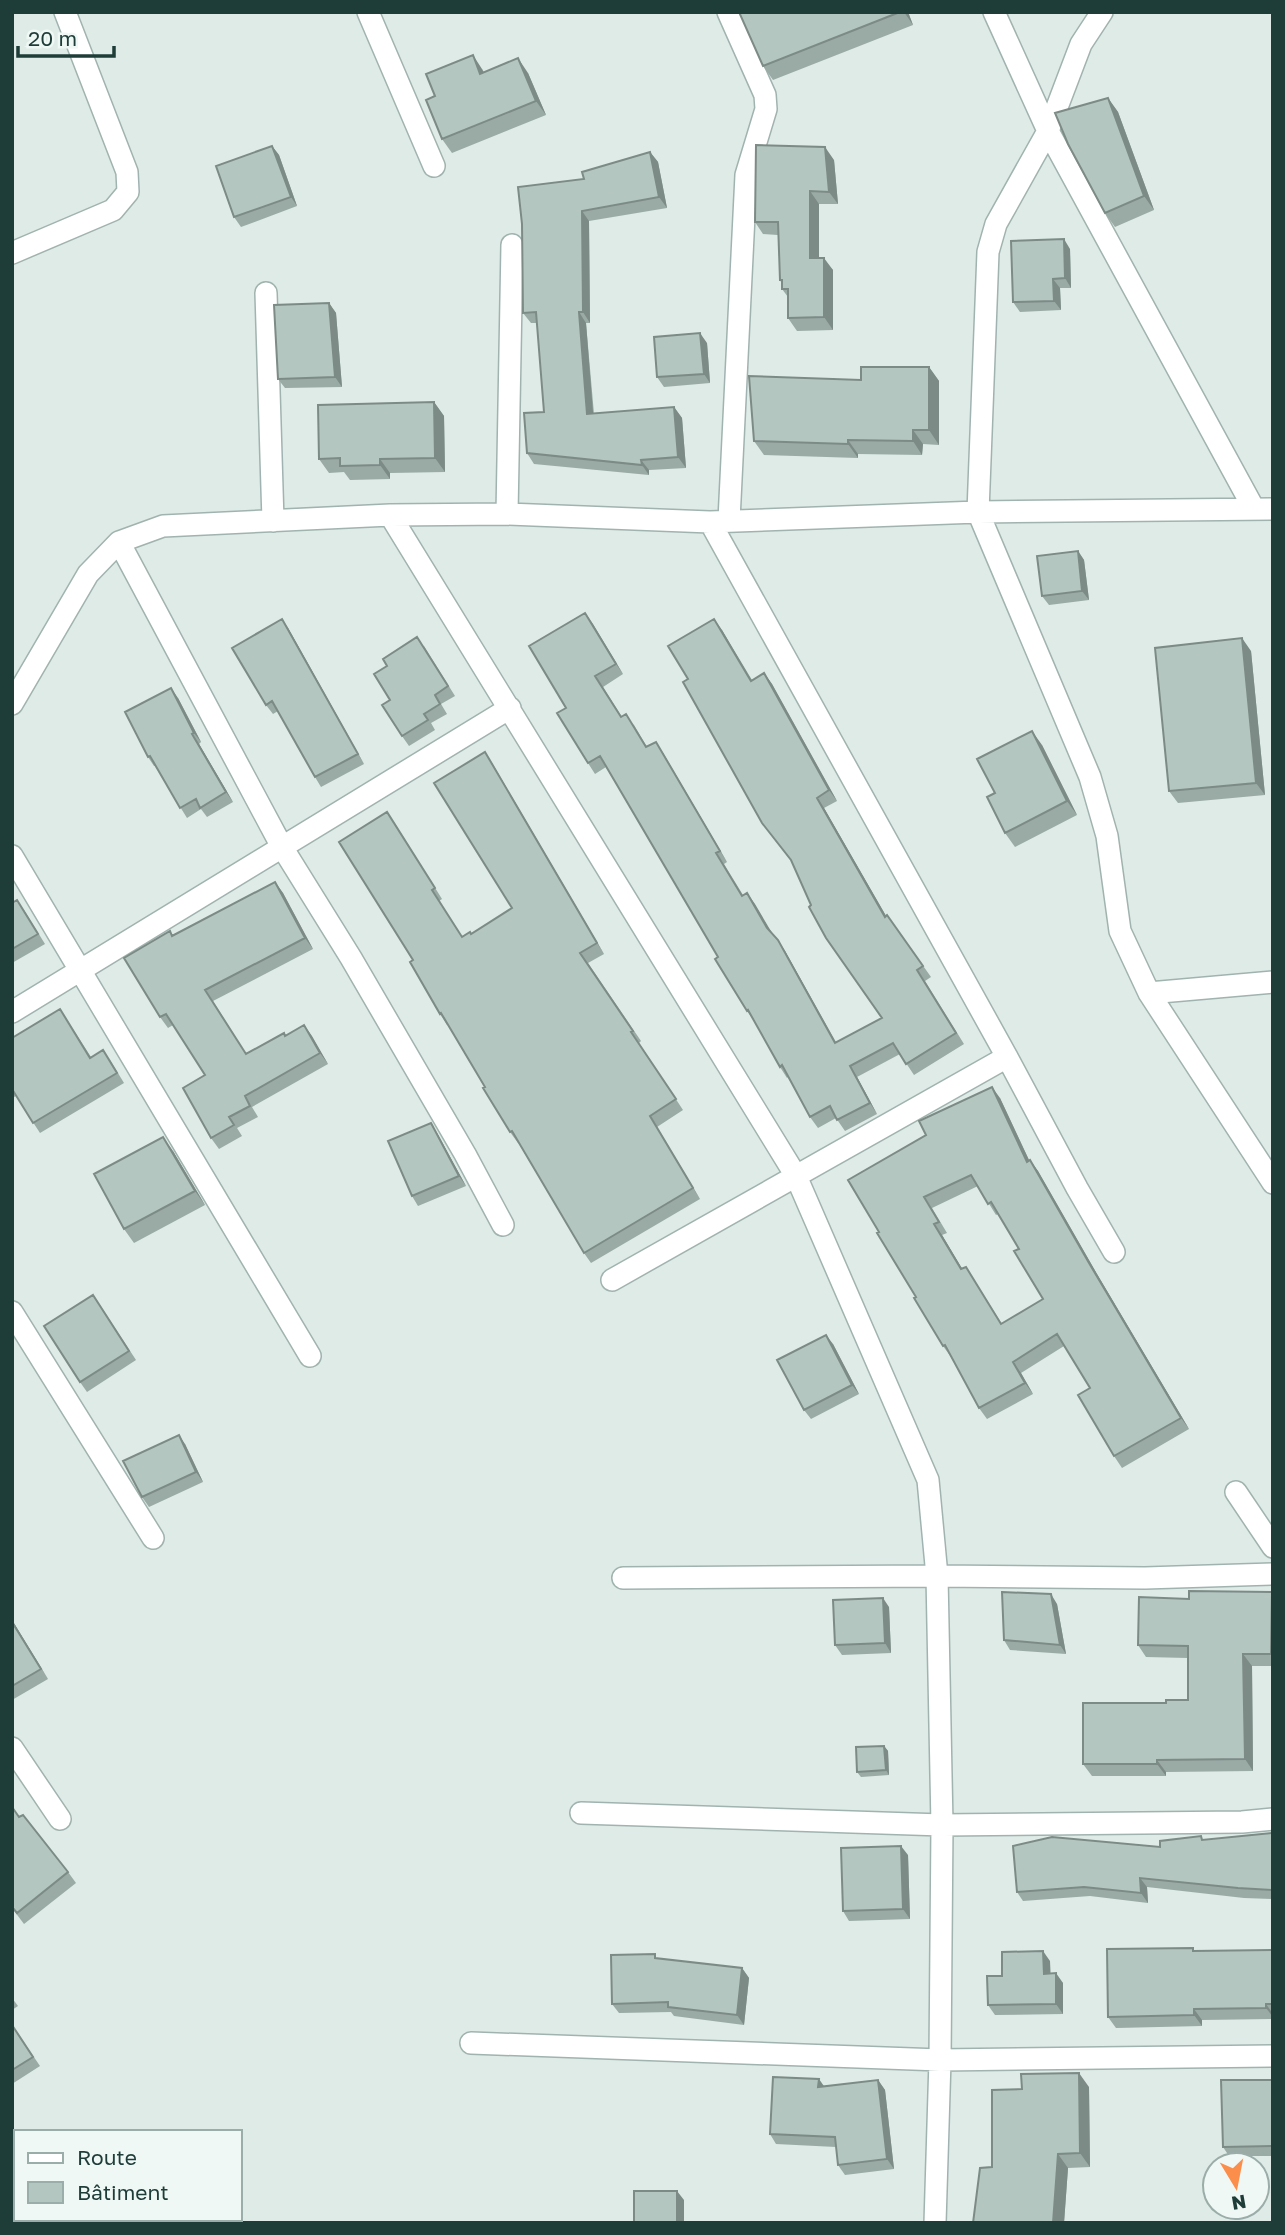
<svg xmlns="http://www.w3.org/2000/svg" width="1285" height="2235" viewBox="0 0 1285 2235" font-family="'Golos Text',sans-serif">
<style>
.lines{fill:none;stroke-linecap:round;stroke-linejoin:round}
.minor-casing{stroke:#a1b3af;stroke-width:24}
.minor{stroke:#fff;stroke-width:21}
.wall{fill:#9aaaa5;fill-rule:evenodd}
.shaded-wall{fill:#7d8b86}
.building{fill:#b3c6c0;stroke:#7d8b86;stroke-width:2;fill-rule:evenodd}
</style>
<rect width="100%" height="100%" fill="#deebe7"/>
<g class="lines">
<defs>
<path id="minor" d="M368,12L434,166
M728,12L765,95L766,109L746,175L729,520
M994,12L1048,131L996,224L988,252L978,512L1273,509
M1102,12L1081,44L1048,131L1254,509
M12,253L113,210L128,192L127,172L65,12
M266,293L273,521
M507,514L512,245
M390,515L796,1176L928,1480L937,1576L942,1825L940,2060L935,2223
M710,522L1007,1057L1077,1188L1114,1252
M119,542L282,847L351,958L465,1154L503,1225
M12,704L88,574L119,542L163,526L390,515L507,514L710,522L978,512L1090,777L1107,836L1120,931L1149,993L1273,1183
M12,856L310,1356
M1149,993L1273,982
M12,1012L510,708
M612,1280L1007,1057
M12,1312L153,1538
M1236,1492L1273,1547
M623,1578L937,1576L1145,1578L1273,1574
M12,1748L60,1819
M581,1813L942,1825L1242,1822L1273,1819
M471,2043L940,2060L1273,2056"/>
</defs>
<use href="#minor" class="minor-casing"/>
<use href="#minor" class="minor"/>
</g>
<path class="wall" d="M739,12H908L913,25L773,80L763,66Z
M482,69L484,72L528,73L546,115L452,153L442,139L435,96Z
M1108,98L1118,112L1154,210L1115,227L1105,213Z
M272,146L279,155L297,206L241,227L234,217Z
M650,152L658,162L667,208L589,221L590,323H586L594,414L674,407L682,418L686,468L649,470V475L534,464L527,453L544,412L537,323H531L523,313L584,179Z
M834,160L838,204H819V258L833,270V330L797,331L788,318V297L782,289V284L780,280L778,235L763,234L755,222Z
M1070,249L1071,288H1060L1061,310L1020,312L1013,302Z
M329,303L336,313L342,387L285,388L278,379Z
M707,343L710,383L664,387L657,377Z
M929,367L939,381V445L923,444L922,455L858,454V458L764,455L754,441L861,380Z
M434,402L444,416L445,472L390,473V479L350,480L344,472L329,473L319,459Z
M1078,551L1084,560L1089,600L1049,605L1042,596Z
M585,613L623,674L603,687L622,717L634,725L647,747L663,753L727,862L724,864L743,895L747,893L771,933L785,951L836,1042L882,1018L811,905L792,862L762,823L688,679L722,630L752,680L764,673L772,684L837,801L824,808L886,916L887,915L931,977L925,981L964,1044L914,1075L900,1054L857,1077L877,1114L845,1131L836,1118L818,1128L810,1117L788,1077L787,1078L780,1067L755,1022L747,1011L718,957L606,767L595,774L588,763L566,708Z
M288,628L364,764L321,787L315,777L278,711L273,714L266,705Z
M424,646L455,696L441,704L447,714L431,723L435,730L409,746L402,736L390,700Z
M1251,651L1265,795L1178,803L1169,791Z
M178,698L201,742L199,744L233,802L207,817L201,809L187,818L155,766H154L148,757Z
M1042,745L1077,815L1015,847L1005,833Z
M492,763L604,954L588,963L641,1041L639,1043L683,1110L657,1127L700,1199L591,1263L584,1253L518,1142V1143L510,1132L485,1087L448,1024L447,1025L440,1014L413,960L394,822L442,899L439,901L462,937L471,934L512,908Z
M275,882L283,893L313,949L213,1001L246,1054L286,1036L304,1025L328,1064L252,1107L258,1117L237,1128L242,1136L219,1149L211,1138L205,1075L173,1025L168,1028L160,1017L173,935Z
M12,903L24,910L45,944L12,963Z
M60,1009L91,1057L110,1060L124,1083L40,1133L16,1096L12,1098V1038Z
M1000,1098L1029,1160L1038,1171L1097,1274L1189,1429L1122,1468L1114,1456L1090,1388L1064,1346L1021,1373L1033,1394L987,1419L979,1408L951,1357L943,1346L879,1232ZM978,1186L996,1215L998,1214L1019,1249L1043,1299L1002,1324L966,1267L962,1269L942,1235L947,1233L932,1208Z
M437,1133L466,1186L418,1206L412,1196Z
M173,1151L205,1205L134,1243L124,1229Z
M100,1305L136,1360L87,1392L80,1382Z
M833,1344L859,1394L811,1419L804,1410Z
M185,1444L203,1482L149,1507L142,1497Z
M1272,1592L1273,1594V1666H1252L1253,1771L1166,1772V1776H1092L1083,1764L1166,1703L1188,1700V1658L1146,1657L1138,1645L1189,1599Z
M1057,1604L1066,1654L1010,1650L1004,1640Z
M889,1607L891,1653L842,1655L835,1645Z
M12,1620L48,1679L12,1700Z
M884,1746L888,1751L889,1775L861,1777L857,1772Z
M12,1807L19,1817L68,1872L76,1883L24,1924L12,1908Z
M1273,1833V1899L1244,1898L1147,1887L1148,1903L1090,1896L1023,1901L1017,1892L1160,1847L1203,1840Z
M908,1855L910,1919L849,1921L843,1911Z
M1273,1950V2019L1202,2020V2026L1116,2028L1108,2017L1195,1951Z
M657,1958L742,1968L749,1978L744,2025L674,2016L671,2012L619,2013L612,2004Z
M1050,1961V1974L1063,1983V2014L995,2015L988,2005L1002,1976Z
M12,1998L18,2006L12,2010Z
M12,2025L40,2066L12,2084Z
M878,2080L885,2090L894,2169L845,2175L838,2165L836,2147L776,2144L770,2134L824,2087Z
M1273,2080V2156H1229L1223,2147Z
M1089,2087L1090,2167L1068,2168L1064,2223H973L992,2167Z"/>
<path class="shaded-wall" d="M904,12H908L913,25Z
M473,55L482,69L490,88L480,74Z
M518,58L528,73L546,115L536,101Z
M1108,98L1118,112L1154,210L1144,196Z
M272,146L279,155L297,206L291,197Z
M825,147L834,160L838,204L829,192Z
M650,152L658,162L667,208L659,197Z
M810,191L819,204V270L810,258Z
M582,211L589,221L590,323L583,312Z
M1064,239L1070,249L1071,288L1065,278Z
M824,258L833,270V330L824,317Z
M1053,279L1060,288L1061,310L1054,301Z
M329,303L336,313L342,387L335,377Z
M579,312L586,323L594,425L587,414Z
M700,333L707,343L710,383L704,374Z
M929,367L939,381V445L929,430Z
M434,402L444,416L445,472L435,458Z
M674,407L682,418L686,468L678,457Z
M913,430L923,444L922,455L913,441Z
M848,440L858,454V458L848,444Z
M380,459L390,473V479L380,465Z
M641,460L649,470V475L642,465Z
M1078,551L1084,560L1089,600L1082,591Z
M585,613L593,624L623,674L616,664Z
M282,619L288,628L364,764L358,754Z
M714,619L722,630L758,692L751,681Z
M1242,638L1251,651L1265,795L1256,783Z
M764,673L772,684L837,801L829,790Z
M171,688L178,698L201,742L194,733Z
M1032,731L1042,745L1077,815L1067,801Z
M192,734L199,744L233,802L226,792Z
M656,742L663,753L727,862L720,851Z
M485,752L492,763L604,954L597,943Z
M817,798L824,808L893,928L885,917Z
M275,882L283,893L313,949L305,938Z
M747,893L755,904L775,938L767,928Z
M778,940L785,951L842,1054L835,1043Z
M304,1025L312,1036L328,1064L320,1053Z
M850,1066L857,1077L877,1114L870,1103Z
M992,1087L1000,1098L1035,1173L1027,1162Z
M650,1116L657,1127L700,1199L693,1188Z
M431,1123L437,1133L466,1186L459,1176Z
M163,1137L173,1151L205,1205L195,1191Z
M1030,1160L1038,1171L1097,1274L1189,1429L1181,1418L1089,1263Z
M934,1224L942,1235L969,1280L961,1269Z
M826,1335L833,1344L859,1394L852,1385Z
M1013,1362L1021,1373L1033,1394L1025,1383Z
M179,1435L185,1444L203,1482L196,1472Z
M1272,1592L1273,1594V1656L1271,1654Z
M1051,1594L1057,1604L1066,1654L1060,1645Z
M883,1598L889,1607L891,1653L885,1643Z
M12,1620L48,1679L12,1622Z
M1243,1654L1252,1666L1253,1771L1245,1759Z
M884,1746L888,1751L889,1775L886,1770Z
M1157,1760L1166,1772V1776L1157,1764Z
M901,1846L908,1855L910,1919L903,1909Z
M1140,1878L1147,1887L1148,1903L1141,1893Z
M1043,1951L1050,1961L1051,1983L1044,1974Z
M742,1968L749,1978L744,2025L737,2015Z
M1056,1973L1063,1983V2014L1056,2004Z
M1266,2004L1273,2014V2017L1266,2008Z
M1194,2009L1202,2020V2026L1194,2015Z
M1079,2073L1089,2087L1090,2167L1080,2153Z
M819,2079L826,2089L818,2087Z
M878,2080L885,2090L894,2169L887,2159Z
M1058,2154L1068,2168L1064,2223H1053Z
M677,2191L684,2200V2223H677Z"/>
<path class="building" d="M739,12H900L763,66Z
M473,55L480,74L518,58L536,101L442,139L426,100L435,96L426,74Z
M1108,98L1144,196L1105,213L1068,144L1055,113Z
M756,145L825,147L829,192L810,191V258H824V317L788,318V289H782V280H780L778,222H755Z
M272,146L291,197L234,217L216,166Z
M650,152L659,197L582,211L583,312H579L587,414L674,407L678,457L641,460L642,465L527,453L524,413L544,412L536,312L523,313L522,224L518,187L584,179L582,172Z
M1064,239L1065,278L1053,279L1054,301L1013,302L1011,241Z
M329,303L335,377L278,379L274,305Z
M700,333L704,374L657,377L654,337Z
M861,367H929V430H913V441L848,440V444L754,441L749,376L861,380Z
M434,402L435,458L380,459V465L340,466V458L319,459L318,405Z
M1078,551L1082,591L1042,596L1037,556Z
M585,613L616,664L595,676L621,717L626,714L646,747L656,742L720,851L716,853L742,896L747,893L767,928L778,940L835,1043L882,1018L826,938L809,907L811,905L791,860L762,823L683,682L688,679L668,646L714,619L751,681L764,673L829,790L817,798L885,917L887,915L923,966L917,970L956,1033L906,1064L893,1043L850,1066L870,1103L837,1120L830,1106L810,1117L782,1065L780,1067L748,1010L747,1011L715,959L718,957L600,756L588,763L557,713L566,708L529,646Z
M282,619L358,754L315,777L272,701L266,705L232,648Z
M417,637L448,686L435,695L440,704L424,714L428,720L402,736L382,705L390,700L374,674L387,666L383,659Z
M1242,638L1256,783L1169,791L1155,648Z
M171,688L194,733L192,734L226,792L200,808L196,799L180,808L150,756L148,757L125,712Z
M1032,731L1067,801L1005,833L987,797L995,793L977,759Z
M485,752L597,943L580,953L633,1031L631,1032L676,1099L650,1116L693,1188L584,1253L512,1131L510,1132L483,1088L485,1087L441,1013L440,1014L410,962L413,960L339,842L387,812L435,888L432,890L462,937L470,932L471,934L512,908L434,783Z
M275,882L305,938L205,990L246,1054L284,1033L285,1036L304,1025L320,1053L245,1096L250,1106L229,1117L234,1125L211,1138L183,1088L205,1075L166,1014L160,1017L124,958L170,931L172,936Z
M17,900L38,934L12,949V903Z
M60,1009L90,1058L103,1050L117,1073L33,1123L12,1089V1038Z
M992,1087L1027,1162L1030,1160L1089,1263L1181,1418L1114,1456L1078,1395L1090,1388L1057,1334L1013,1362L1025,1383L979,1408L945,1345L943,1346L914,1298L916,1297L877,1233L879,1232L848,1180L926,1135L919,1121ZM971,1175L988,1204L991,1202L1019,1249L1014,1251L1043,1299L1001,1324L966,1267L961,1269L934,1224L939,1222L924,1197Z
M431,1123L459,1176L412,1196L388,1141Z
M163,1137L195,1191L124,1229L94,1174Z
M93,1295L129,1351L80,1382L44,1326Z
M826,1335L852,1385L804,1410L777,1360Z
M179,1435L196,1472L142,1497L123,1461Z
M1189,1591L1272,1592L1271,1654H1243L1245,1759L1157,1760V1764H1083V1703H1166V1700H1188V1646L1138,1645L1139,1597L1189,1599Z
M1002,1592L1051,1594L1060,1645L1004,1640Z
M883,1598L885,1643L835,1645L833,1600Z
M12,1622L41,1669L12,1686Z
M884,1746L886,1770L857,1772L856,1747Z
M12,1807L19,1817L23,1815L68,1872L17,1913L12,1907Z
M1273,1833V1890L1238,1888L1140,1878L1141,1893L1084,1887L1017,1892L1013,1846L1052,1837L1160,1847V1841L1201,1836L1202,1840Z
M901,1846L903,1909L843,1911L841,1848Z
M1193,1948V1951L1273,1950V2004H1266V2008L1194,2009V2015L1108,2017L1107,1949Z
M1043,1951L1044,1974L1056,1973V2004L988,2005L987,1976H1002V1952Z
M655,1954V1958L742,1968L737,2015L668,2007V2002L612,2004L611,1955Z
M12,2025L33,2057L12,2070Z
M1079,2073L1080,2153L1058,2154L1053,2223H973L980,2168L992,2167V2090L1022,2089L1021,2074Z
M773,2077L819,2079L818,2087L878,2080L887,2159L838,2165L835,2137L770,2134Z
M1221,2080H1273V2146L1223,2147Z
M634,2191H677V2223H634Z"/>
<rect width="1285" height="2235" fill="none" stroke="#1e3c38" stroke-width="28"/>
<rect x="14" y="2130" width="228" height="91" fill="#eff8f4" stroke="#9bada9" stroke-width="2"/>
<rect x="28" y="2153" width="35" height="10" fill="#ffffff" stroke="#9bada9" stroke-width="2"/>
<text x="77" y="2165" font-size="21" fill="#1e3c38">Route</text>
<rect x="28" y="2182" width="35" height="21" fill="#b3c6c0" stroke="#9bada9" stroke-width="2"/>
<text x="77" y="2200" font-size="21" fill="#1e3c38">Bâtiment</text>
<g transform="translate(1236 2186) rotate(170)"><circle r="33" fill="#eff8f4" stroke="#9bada9" stroke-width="2"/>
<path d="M0-5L12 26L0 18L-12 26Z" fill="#fc8e4b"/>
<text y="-10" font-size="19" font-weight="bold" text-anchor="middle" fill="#1e3c38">N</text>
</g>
<path d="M18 46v10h96v-10" fill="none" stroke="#1e3c38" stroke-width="3.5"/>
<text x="28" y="46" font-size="21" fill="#1e3c38" stroke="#eff8f4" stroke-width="5" paint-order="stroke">20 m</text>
</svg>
